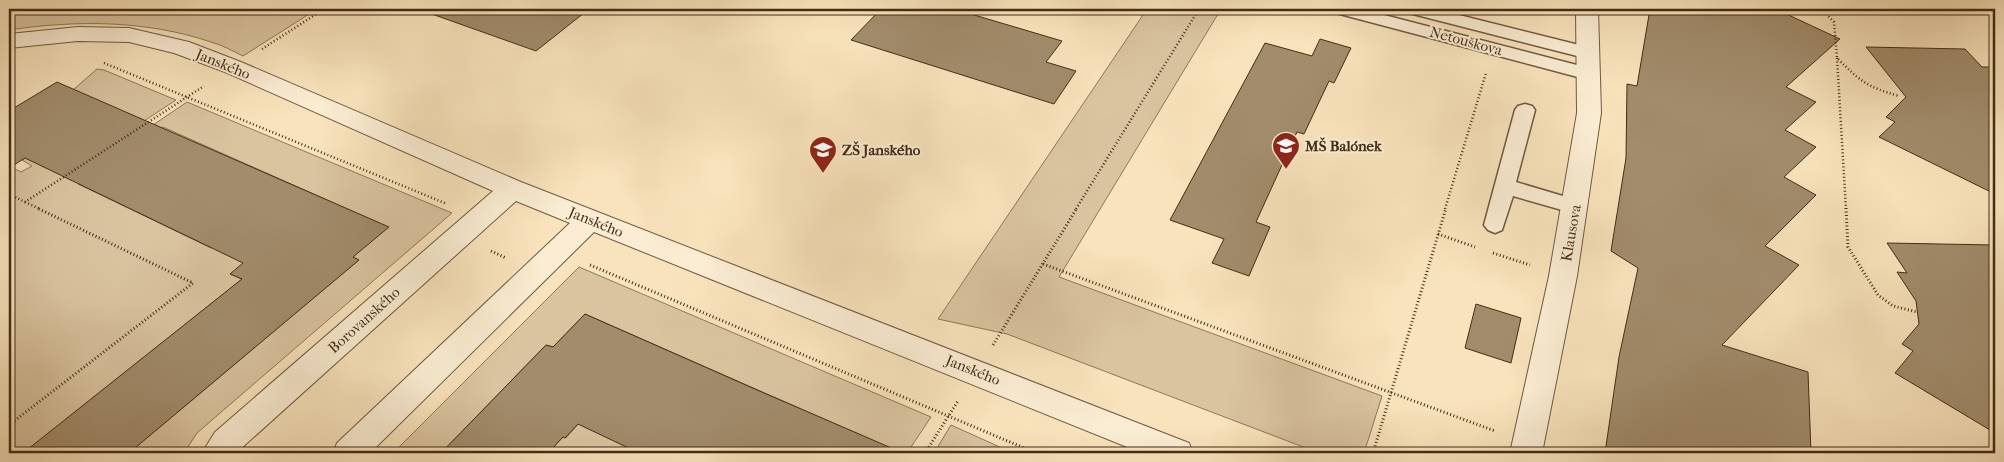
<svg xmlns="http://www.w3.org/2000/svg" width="2004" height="462" viewBox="0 0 2004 462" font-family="'IM FELL French Canon',serif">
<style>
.green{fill:#dac4a0;stroke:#8e785b}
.building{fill:#a28c6c;stroke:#432d16}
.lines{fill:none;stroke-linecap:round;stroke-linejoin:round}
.lane-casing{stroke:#705a40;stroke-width:3}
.street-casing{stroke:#705a40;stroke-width:2}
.path-far1{stroke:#432d16;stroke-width:2.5;stroke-dasharray:1 2.5;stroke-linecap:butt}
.path{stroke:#432d16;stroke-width:3;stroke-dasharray:1 2.5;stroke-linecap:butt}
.lane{fill:#fbedd3;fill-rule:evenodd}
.street{fill:#fbedd3;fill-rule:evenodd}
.labels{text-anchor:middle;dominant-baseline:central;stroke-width:4;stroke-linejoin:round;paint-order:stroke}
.street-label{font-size:15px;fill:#432d16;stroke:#fbedd3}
.poi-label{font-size:15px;font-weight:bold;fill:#432d16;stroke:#fbedd3;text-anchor:start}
</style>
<rect width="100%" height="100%" fill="#f9e3bc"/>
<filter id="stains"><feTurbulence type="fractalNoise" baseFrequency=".004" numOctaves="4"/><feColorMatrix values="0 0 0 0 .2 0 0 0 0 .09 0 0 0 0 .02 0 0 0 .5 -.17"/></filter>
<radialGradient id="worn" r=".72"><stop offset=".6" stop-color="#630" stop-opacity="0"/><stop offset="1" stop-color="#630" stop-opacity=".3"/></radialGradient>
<path class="green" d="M9,9H217L234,15L245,9H317L243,56C233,51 222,45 211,42C146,20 76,20 9,30Z
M1147,9H1221L1059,277L1382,396L1364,453H1319L1007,334L938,319Z
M97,69L104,70L176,100L144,121L153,125L187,102L452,213L197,433L184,453H129L359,260L353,257L388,227L163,127L78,184L211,248L227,236L291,244L230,274L242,279L34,445L48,453H9V169L11,167L21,172L32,166L22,160L40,149L73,90Z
M579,267L931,417L907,453H896L897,451L585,314L553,347L546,345L441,453H393Z
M593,407L644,435L631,449L639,453H548L563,437L566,438Z
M951,425L1013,453H934Z"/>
<path class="building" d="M429,9H589L536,51L429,13Z
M881,9H954L1062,41L1046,62L1076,71L1054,104L851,40Z
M1650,9H1762L1775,15L1780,11L1840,39L1786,87L1816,102L1785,130L1816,147L1784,177L1816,195L1765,246L1799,265L1722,345L1808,372L1811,453H1605L1619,357L1638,268L1611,251L1626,158L1627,84L1637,86Z
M1320,39L1351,48L1334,83L1329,81L1304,134L1297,132L1256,222L1270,227L1249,276L1212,263L1224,239L1170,220L1265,43L1312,56Z
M1866,47L1965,49L1982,67H1995V194L1879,137L1895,122L1886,117L1906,97Z
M57,82L389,227L353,257L359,260L129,453H23L242,279L230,274L243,263L25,158L9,168V111Z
M1887,243L1995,245V433L1895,373L1913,351L1902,344L1919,324L1916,301L1897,272L1907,273Z
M1476,304L1521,318L1511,363L1465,348Z
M585,314L764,393L903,453H639L578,424L565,438L563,437L548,453H441L546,345L553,347Z"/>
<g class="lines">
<defs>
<path id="lane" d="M1334,9H1361L1596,70L1598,74L1596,78L1589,80L1336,13Z
M1407,9H1435L1595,49L1598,53L1595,57L1589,59L1409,13Z
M1525,104L1532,106L1535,110L1516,182L1583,202L1586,207L1583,212L1576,214L1513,196L1502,230L1495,233L1488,230L1484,225L1515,110L1518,106Z"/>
<path id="street" d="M1576,9H1598L1601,113L1577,276L1542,453H1510L1549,276L1577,113Z
M78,27L129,28L189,42L241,62L521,182L1189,443L1193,453H1142L594,232L370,453H333L337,443L570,223L516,201L236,453H202L215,432L493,191L225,72L174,53L129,42L78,41L9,48V34Z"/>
</defs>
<use href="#lane" class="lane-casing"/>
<use href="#street" class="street-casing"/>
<path class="path-far1" d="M1821,9L1834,22L1837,58C1860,81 1867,87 1899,96
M262,49L324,9
M1837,58L1846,209
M104,63L447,204
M9,194L25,202L204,86
M25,202L40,209
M1076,209L1199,9
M1445,209L1486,73"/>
<path class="path" d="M1846,208L1848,247L1878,295L1893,306L1917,312
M1438,234L1475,247
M491,251L506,258
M1493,253L1530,265
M1043,264L1495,431
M590,265L1036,453
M993,345L1077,208
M9,425L193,283L37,208
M925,453L958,401
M1373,453L1446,208"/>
<use href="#lane" class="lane"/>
<use href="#street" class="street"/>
</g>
<defs>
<symbol id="school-pin" viewBox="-11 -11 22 30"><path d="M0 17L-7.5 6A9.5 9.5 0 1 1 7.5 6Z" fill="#8f2418" stroke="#fbedd3"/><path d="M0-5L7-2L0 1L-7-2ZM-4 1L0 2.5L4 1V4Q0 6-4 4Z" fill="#fff"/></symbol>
</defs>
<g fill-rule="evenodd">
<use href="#school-pin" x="1270" y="130" width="32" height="43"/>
<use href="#school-pin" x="807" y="134" width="32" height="43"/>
</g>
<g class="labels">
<g class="street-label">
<text transform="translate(1466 41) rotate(15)">Netouškova</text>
<text transform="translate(223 64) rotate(22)">Janského</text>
<text transform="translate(596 222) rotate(22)">Janského</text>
<text transform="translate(1571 233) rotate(-80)">Klausova</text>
<text transform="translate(364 320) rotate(-42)">Borovanského</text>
<text transform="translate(973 370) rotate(22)">Janského</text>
</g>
<g class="poi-label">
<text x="1305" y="146">MŠ Balónek</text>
<text x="842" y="150">ZŠ Janského</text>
</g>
</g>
<rect width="2004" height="462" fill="none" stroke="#f9e3bc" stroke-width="30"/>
<rect x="10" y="10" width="1984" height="442" fill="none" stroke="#432d16" stroke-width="2.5"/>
<rect x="15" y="15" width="1974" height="432" fill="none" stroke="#432d16"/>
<rect width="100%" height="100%" filter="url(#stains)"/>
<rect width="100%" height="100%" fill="url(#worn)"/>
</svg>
